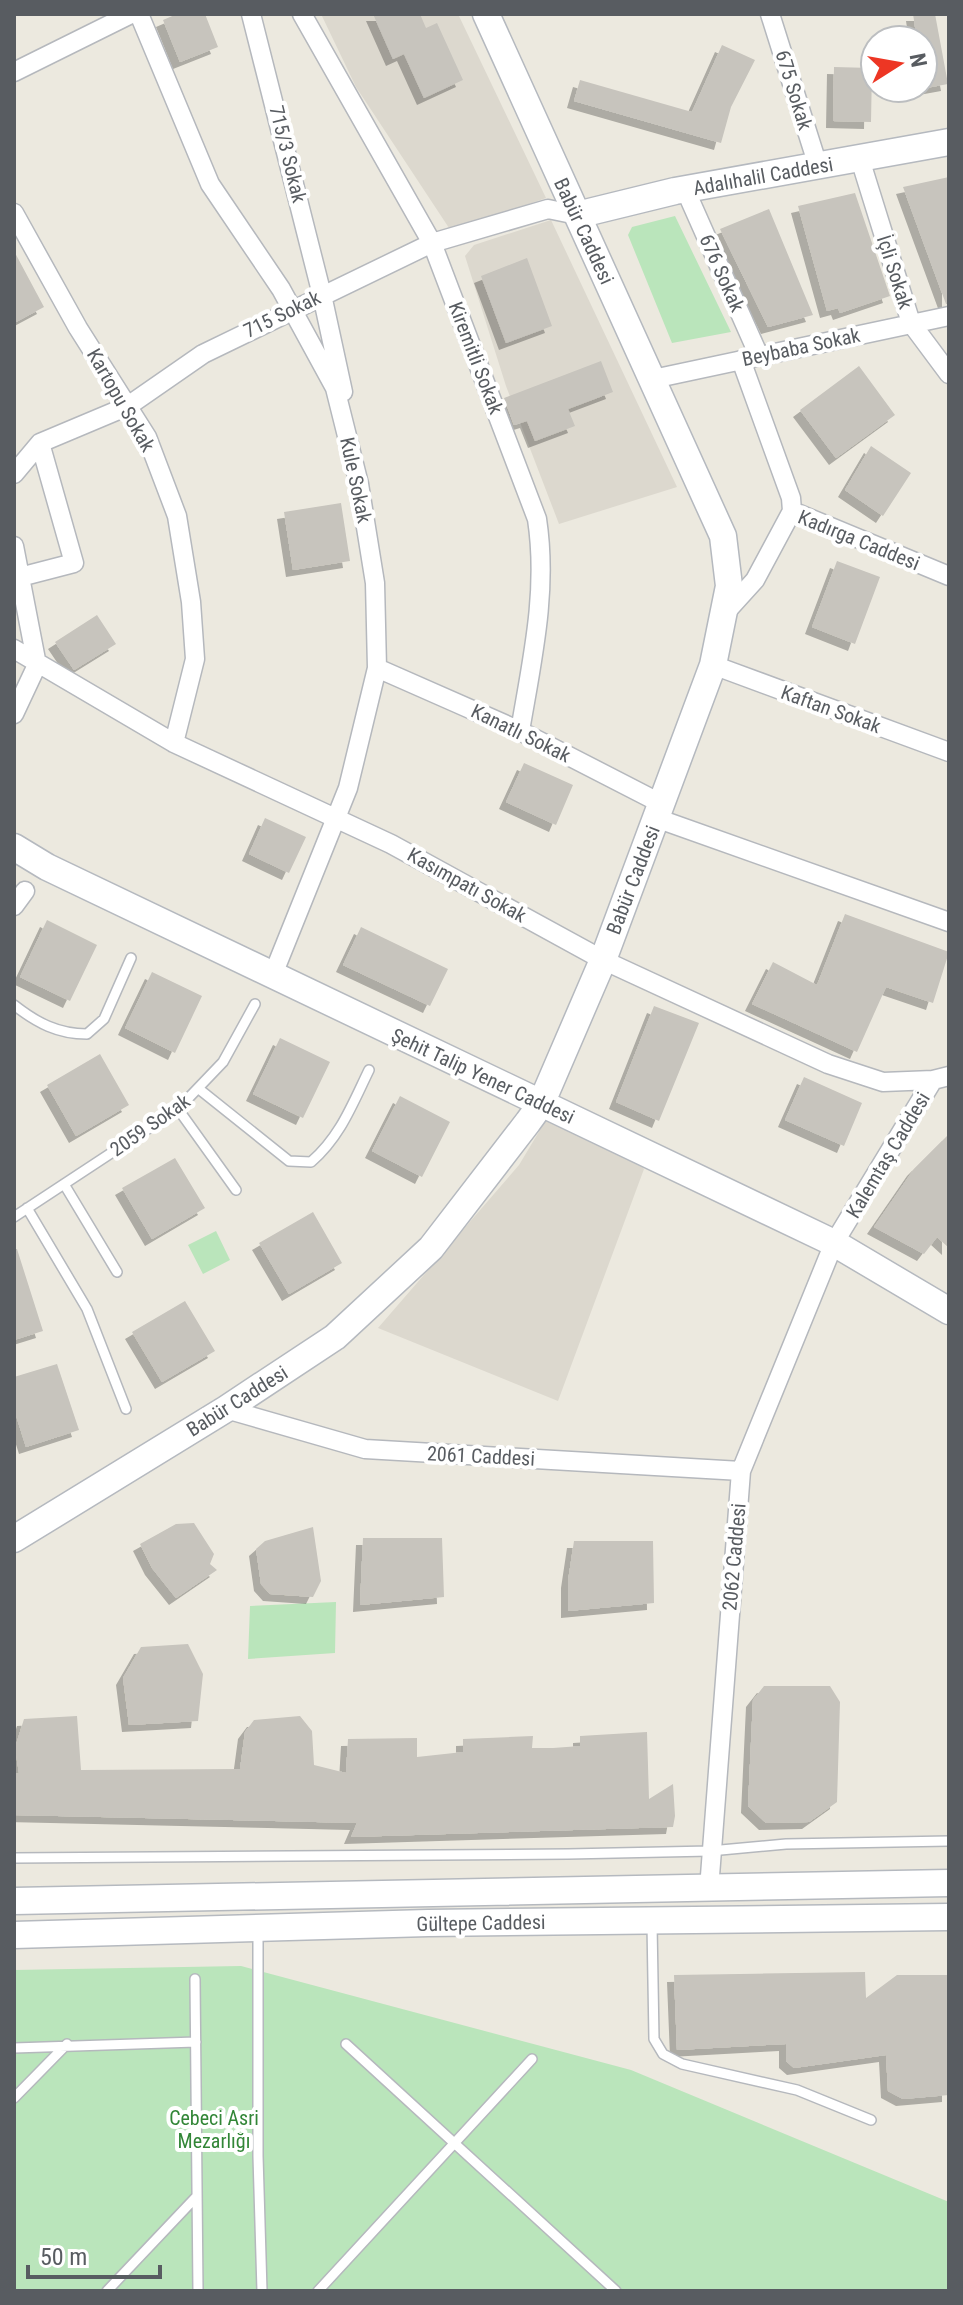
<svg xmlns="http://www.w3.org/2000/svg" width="963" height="2305" viewBox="0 0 963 2305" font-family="'Roboto Condensed',sans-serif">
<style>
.education{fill:#dcd8ce}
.green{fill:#bae5bb}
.building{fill:#c7c4bd;filter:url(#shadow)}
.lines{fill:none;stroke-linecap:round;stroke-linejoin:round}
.lane-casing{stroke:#b5b8bd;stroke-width:12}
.street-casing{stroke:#b5b8bd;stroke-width:21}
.secondary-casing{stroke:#b5b9bf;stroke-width:29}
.lane{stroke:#fff;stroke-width:9}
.street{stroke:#fff;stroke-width:18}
.secondary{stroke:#fff;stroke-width:26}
.labels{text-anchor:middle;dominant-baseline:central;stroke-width:8;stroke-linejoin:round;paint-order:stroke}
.street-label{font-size:20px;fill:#585c61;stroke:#fff}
.park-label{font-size:20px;fill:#328637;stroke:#fff}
</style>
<defs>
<filter id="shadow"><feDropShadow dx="-7" dy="7" stdDeviation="0" flood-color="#0004"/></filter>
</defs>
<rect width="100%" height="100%" fill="#ece9df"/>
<path class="education" d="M321,14H458L546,198L451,231L356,87Z
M551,220L677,487L559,524L506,386L465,256L474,245Z
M546,1120L636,1160L644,1169L558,1401L378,1328L519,1165Z"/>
<path class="green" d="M675,216L731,332L672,343L628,235L632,227Z
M216,1231L230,1260L203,1274L188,1245Z
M336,1602L335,1653L248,1659L250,1606Z
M241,1966L631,2070L949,2202V2291H14V1970Z"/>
<path class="building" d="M177,14H205L218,47L180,62L163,20Z
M373,14H420L426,28L437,23L463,80L424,98L404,54L393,59Z
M913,14H935L948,84L926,88L923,40H917Z
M722,45L755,60L731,107L721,143L574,101L580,80L692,112Z
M834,67L872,68L871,122L833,121Z
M949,177V304H946L903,187Z
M855,193L890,296L840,313L838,308L827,311L798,206Z
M769,209L813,315L768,327L720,229Z
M14,251L44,307L14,323Z
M527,258L552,326L506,343L481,276Z
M601,361L613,392L568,409L575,426L535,441L527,421L514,425L504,398Z
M859,366L895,415L836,458L800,410Z
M871,446L911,473L883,516L845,490Z
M341,503L350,561L293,570L284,512Z
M837,561L880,577L855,644L812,627Z
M97,615L116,644L74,670L55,642Z
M524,763L573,785L556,825L506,802Z
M265,818L306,837L289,873L249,854Z
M845,914L949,952L933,1003L886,987L857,1052L752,1004L773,962L817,985Z
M47,920L97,945L70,1001L20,977Z
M361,927L448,969L430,1006L343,965Z
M152,972L202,996L175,1053L125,1028Z
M654,1006L699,1023L659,1121L616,1102Z
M280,1038L330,1062L303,1118L253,1094Z
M100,1054L129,1105L76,1136L47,1085Z
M804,1077L862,1103L844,1146L785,1120Z
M400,1096L450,1122L422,1177L372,1151Z
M949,1134V1248L937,1237L924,1254L874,1227L914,1169Z
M175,1158L205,1208L152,1239L122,1188Z
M313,1212L342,1263L289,1294L259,1243Z
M14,1249H17L43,1331L14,1340Z
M185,1301L215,1351L162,1382L132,1332Z
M57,1364L79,1430L26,1447L14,1409V1377Z
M194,1523L214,1554L210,1564L217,1570L176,1598L152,1568L140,1544L176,1524Z
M313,1527L321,1581L313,1597L270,1594L261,1584L256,1549L265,1541Z
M363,1538H442L444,1597L360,1605Z
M574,1541H653L654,1603L568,1611V1581Z
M188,1644L203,1674L198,1721L129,1725L123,1678L141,1647Z
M764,1686H830L840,1702L837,1802L809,1822L766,1823L748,1806L753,1700Z
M77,1716L81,1770L240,1769L245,1732L254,1720L300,1716L312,1731L314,1765L346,1773L348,1739L417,1738V1757L463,1752V1739L533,1736L532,1748H553L580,1746V1736L647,1732L649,1799L673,1784L675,1816L673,1827L351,1837L357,1823L14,1815V1773H19L15,1748L24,1719Z
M865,1972L866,1998L897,1975H949V2095L903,2099L888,2091L886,2055L794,2068L786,2061V2044L677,2050L674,1975Z"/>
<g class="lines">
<defs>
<path id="lane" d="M14,1005C37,1023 58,1034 87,1034L104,1019L131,958
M199,1089L289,1161L311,1162C340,1137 352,1105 369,1070
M178,1109L236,1190
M64,1184L117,1272
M27,1208L87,1309L126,1409
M14,1217L178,1109L223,1062L255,1004
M14,1858L568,1854L710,1851L786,1844L949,1841
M652,1924L654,2039L663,2054L682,2064L797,2090L871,2120
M258,1931V2156L262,2291
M195,1979L198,2291
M346,2044L616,2291
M14,2048L196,2042
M14,2098L67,2044
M107,2291L197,2196
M318,2291L532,2059"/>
<path id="street" d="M139,14L210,184L281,289L335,388L359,484L375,583L377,668L348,788L272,977
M251,14L322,295L343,392
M302,14L432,243L537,519C548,591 532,660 520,731
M770,14L818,166
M14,72L131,14
M860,159L911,323L949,374
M685,189L759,356
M14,213L78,328L147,437L177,516L191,602L195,659L174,743
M741,360L791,498L792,511
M653,379L949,316
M14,474L40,443L128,406L203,354L432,243L548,209L577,215
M792,511L949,576
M14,546L37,665L14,714
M20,577L74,563L40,443
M726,612L755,580L792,511
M14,649L174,743L391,844L603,960L828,1064L883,1082L933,1080L949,1076
M713,665L949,752
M377,668L520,731L662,804
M656,818L949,922
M14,906L25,891
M226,1409L365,1449L741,1471
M709,1889L741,1471L834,1243L933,1080"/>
<path id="secondary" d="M577,215L675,191L949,142
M14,847L47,867L834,1243L949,1311
M14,1539L226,1409L335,1337L431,1248L528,1122L541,1104L603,960L713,665L729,586L723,536L486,14
M14,1901L949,1883
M14,1935L428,1923L949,1917"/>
</defs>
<use href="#lane" class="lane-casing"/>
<use href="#street" class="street-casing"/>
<use href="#secondary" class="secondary-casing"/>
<use href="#lane" class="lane"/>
<use href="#street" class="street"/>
<use href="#secondary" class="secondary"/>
</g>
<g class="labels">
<g class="street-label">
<text transform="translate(794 90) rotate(73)">675 Sokak</text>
<text transform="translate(288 154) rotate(76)">715/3 Sokak</text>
<text transform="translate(763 176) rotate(-10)">Adalıhalil Caddesi</text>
<text transform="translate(584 231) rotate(65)">Babür Caddesi</text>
<text transform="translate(895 272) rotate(72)">İçli Sokak</text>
<text transform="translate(722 273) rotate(66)">676 Sokak</text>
<text transform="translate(282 314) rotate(-26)">715 Sokak</text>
<text transform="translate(801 347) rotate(-12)">Beybaba Sokak</text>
<text transform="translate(476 358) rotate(69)">Kiremitli Sokak</text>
<text transform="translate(121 400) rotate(60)">Kartopu Sokak</text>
<text transform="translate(356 480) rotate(78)">Kule Sokak</text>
<text transform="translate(859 540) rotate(22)">Kadırga Caddesi</text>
<text transform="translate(831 709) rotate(20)">Kaftan Sokak</text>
<text transform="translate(521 733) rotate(26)">Kanatlı Sokak</text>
<text transform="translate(633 880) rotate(-69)">Babür Caddesi</text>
<text transform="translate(467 885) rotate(29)">Kasımpatı Sokak</text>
<text transform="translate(483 1076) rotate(25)">Şehit Talip Yener Caddesi</text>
<text transform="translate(150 1125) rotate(-35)">2059 Sokak</text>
<text transform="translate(888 1155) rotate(-59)">Kalemtaş Caddesi</text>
<text transform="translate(237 1401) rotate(-32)">Babür Caddesi</text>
<text transform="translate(481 1456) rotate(3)">2061 Caddesi</text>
<text transform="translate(734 1557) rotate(-85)">2062 Caddesi</text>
<text transform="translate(481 1923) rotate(-1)">Gültepe Caddesi</text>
</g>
<g class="park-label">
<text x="214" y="2118">Cebeci Asri<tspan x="214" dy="23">Mezarlığı</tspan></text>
</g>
</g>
<rect width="963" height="2305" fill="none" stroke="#585c61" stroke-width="32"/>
<g transform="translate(899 64) rotate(79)"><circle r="38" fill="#ffffff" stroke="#bcbec0" stroke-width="2"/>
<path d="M0-6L14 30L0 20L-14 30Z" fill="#ed3624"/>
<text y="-12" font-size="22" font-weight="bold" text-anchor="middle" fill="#585c61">N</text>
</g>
<path d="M28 2265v12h132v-12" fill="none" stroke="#585c61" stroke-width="4"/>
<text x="40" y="2265" font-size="24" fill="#585c61" stroke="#ffffff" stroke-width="6" paint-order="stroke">50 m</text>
</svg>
